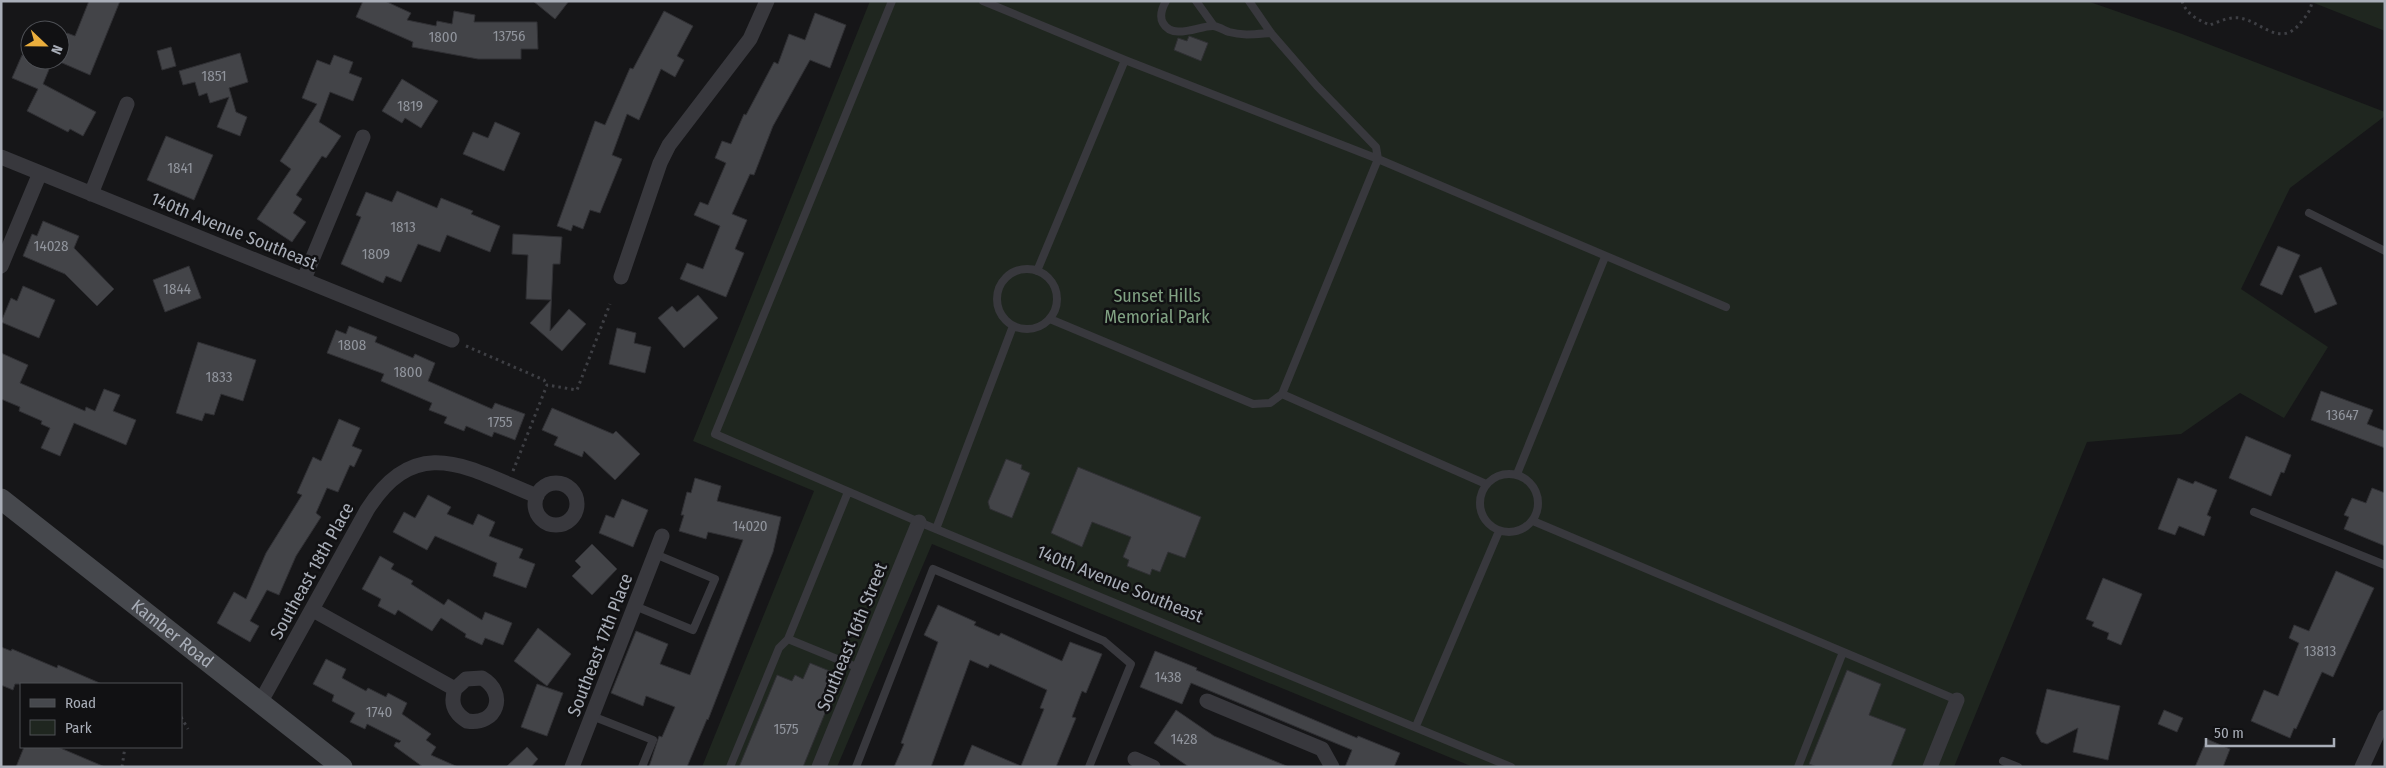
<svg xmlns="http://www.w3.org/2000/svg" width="2386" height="768" viewBox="0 0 2386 768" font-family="'Fira Sans Condensed',sans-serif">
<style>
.green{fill:#1f261f}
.building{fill:#434448;stroke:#303034}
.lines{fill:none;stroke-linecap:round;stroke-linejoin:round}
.path{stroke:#3e3f44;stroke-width:3;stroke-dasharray:2.5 4;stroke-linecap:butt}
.lane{stroke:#38383d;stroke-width:8}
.street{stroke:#38383d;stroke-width:15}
.secondary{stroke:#46484d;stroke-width:21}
.labels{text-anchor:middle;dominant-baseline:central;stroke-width:5;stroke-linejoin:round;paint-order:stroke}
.number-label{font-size:15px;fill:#90949c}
.street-label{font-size:18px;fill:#a9aeb8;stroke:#111113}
.park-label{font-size:18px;fill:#81a283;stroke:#111113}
</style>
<rect width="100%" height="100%" fill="#161618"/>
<path class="green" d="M870,1H2087L2182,34L2385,112V116L2290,188L2241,289L2328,347L2284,418L2240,393L2181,434L2087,442L1954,767H1473L932,544L837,767H702L814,491L693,441Z
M2309,1H2385V31Z"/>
<path class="building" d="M89,1H120L90,75L60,62V40L64,42L67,33L75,36Z
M363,1H385L411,13L407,20L436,26L437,21L452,24L454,11L475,15L474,22H537L538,49H521V59H478L412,47L413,42L356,17Z
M533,1H569L555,19Z
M664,11L693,26L677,56L684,60L675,77L661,69L639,120L627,114L612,155L622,159L600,213L590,210L583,229L573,225L571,231L557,226L595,121L605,125L630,68L633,69Z
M815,13L846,25L830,68L810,60L773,126L754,175L750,174L732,214L747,220L735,249L744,253L726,297L680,279L687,263L703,269L720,226L694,215L700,202L708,205L726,163L715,158L722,141L731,144L744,114L746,115L774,62L778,64L789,34L805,40Z
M1189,36L1208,43L1201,61L1174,50L1178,38L1187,41Z
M171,47L176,66L162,70L157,51Z
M240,53L248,82L229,88L236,112L247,117L240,136L217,127L229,97L210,103L207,93L199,96L195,82L183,85L179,71Z
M22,55L50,67L43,84L96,112L83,136L70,129L68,132L27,111L38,89L12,78Z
M334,55L353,62L349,73L362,78L353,101L330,92L319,122L341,136L326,158L322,156L296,195L302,199L293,213L306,222L292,242L257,219L291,169L280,161L317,104L302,98L317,60L330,65Z
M402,79L438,101L421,128L405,118L402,123L382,111Z
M495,122L520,133L504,171L463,154L473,132L488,138Z
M166,136L213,155L194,200L147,180Z
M397,191L437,208L441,198L473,211L471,214L500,226L490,252L447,235L440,252L418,244L401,282L386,276L383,283L341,264L361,217L356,215L366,192L392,202Z
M43,221L79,236L74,248L114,289L97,306L65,274L23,256L32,234L37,236Z
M513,234L562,237L560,264H553L550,331L569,309L586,324L562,351L530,323L551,300L526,299L528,255L512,254Z
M2278,246L2300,255L2282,295L2260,285Z
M189,266L201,298L165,312L153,280Z
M2321,267L2337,304L2315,313L2299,276Z
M23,286L55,300L39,338L1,322L11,298L17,301Z
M698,295L718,318L684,348L658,318L672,306L677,312Z
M349,326L377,337L375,342L413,358L415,354L435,363L428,381L492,409L495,403L525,414L515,440L494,432L492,437L466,426L464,431L444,423L447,417L429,410L432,403L381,381L384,374L327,353L336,330L346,334Z
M617,328L636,333L634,343L651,347L645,373L609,364Z
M198,342L256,360L243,401L221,394L214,415L205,413L202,421L176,413Z
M1,353L28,365L20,383L85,411L86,407L95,411L104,389L120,395L113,411L136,420L126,445L74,423L60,456L41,448L50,428L41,424L42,421L19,411L20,407L1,399Z
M2321,391L2373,410L2367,424L2385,431V448L2311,420Z
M552,408L613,434L616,431L640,454L615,480L584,451L582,457L554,445L558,437L542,430Z
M339,419L360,428L352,446L362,450L354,467L350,465L338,492L327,488L316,513L321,517L296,556L279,595L267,590L250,621L259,626L250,642L217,623L234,592L246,599L266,553L302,495L297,493L313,457L321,461Z
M2246,436L2291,455L2284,473L2281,472L2271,496L2229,478Z
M1006,459L1022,465L1021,469L1030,473L1012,518L990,509L988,502Z
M1078,467L1201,517L1185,558L1168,552L1160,572L1152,569L1150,575L1127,566L1129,560L1123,557L1131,537L1092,522L1082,547L1051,533Z
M695,478L721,486L717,501L781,517L773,552L708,720L707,719L687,767H649L659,736L662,737L675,707L646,696L643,706L611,693L636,631L668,644L660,664L690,675L743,540L708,532L706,539L679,531L684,515H681L687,492L691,493Z
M2178,478L2193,484L2195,481L2217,490L2207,515L2211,517L2204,536L2179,526L2175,535L2158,529Z
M2372,488L2385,493V546L2344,529L2349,517L2344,515L2352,498L2366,503Z
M428,495L451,507L447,514L473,525L478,514L495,522L489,536L523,549L519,558L535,564L526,588L493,576L497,563L435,536L427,550L393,532L404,512L415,518Z
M622,499L648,510L633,547L599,533L606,515L614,518Z
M592,544L617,569L592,595L572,576L581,567L575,561Z
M380,556L394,564L391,569L413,581L411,584L444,605L448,599L482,620L485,612L512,623L503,645L485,638L482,645L465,637L466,634L441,618L432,631L398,610L395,615L378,606L381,599L362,589Z
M2336,571L2374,588L2333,677L2322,672L2296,729L2294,728L2290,738L2251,721L2264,690L2278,696L2299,643L2289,638L2294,625L2309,631Z
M2103,578L2142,594L2121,645L2107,639L2109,633L2092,626L2094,622L2086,619Z
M938,605L976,622L974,625L999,636L1001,633L1062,661L1070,642L1102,654L1086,693L1082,691L1072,717L1076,718L1056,767H963L972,745L1021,766L1044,709L1040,708L1047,690L990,664L988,668L970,660L931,767H894L904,744L901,743L938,642L924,635Z
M538,628L571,654L547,686L514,661Z
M1,647L11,651L12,649L57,668L58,665L102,684H15L13,690L1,685Z
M1155,651L1197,668L1196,670L1357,738L1358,736L1400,753L1394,767H1345L1352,750L1191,683L1182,704L1140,687Z
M326,659L346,669L342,678L366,691L368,688L386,697L388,693L407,703L402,714L431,734L426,740L436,747L431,755L458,767H423L394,746L396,742L399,743L401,741L367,724L365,729L350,722L355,713L332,701L334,695L313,684Z
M810,663L832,672L826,688L834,691L803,767H739L777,675L792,681L795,675L803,679Z
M1847,670L1881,684L1869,715L1906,729L1891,767H1817L1809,764Z
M537,684L563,693L547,736L521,727Z
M2047,689L2120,706L2108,760L2073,752L2078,728L2047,744L2041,742L2036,733Z
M1176,710L1214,736L1289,767H1189L1154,743Z
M2164,710L2183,718L2177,732L2158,724Z
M2207,739L2230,749L2223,767H2195Z
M24,747H58L105,767H16Z
M527,747L538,759L531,767H506Z"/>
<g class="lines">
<path class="path" d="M2182,1C2186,14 2198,20 2210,25C2220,21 2233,15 2244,19C2265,25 2282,48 2302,21C2307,15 2311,10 2312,1
M466,346L544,380L547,385
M513,471L547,385L577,390L610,304
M181,717L188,729
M122,767L125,747"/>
<path class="lane" d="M892,1L715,434L919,522L1511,767
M983,1L1125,60L1037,271
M1166,1C1162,8 1159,16 1163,23C1173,41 1200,25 1214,26C1219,27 1224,30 1229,32C1243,36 1256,34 1271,33
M1196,1L1214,26
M1125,60L1378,159L1726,307
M2309,213L2385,251
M997 299a30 30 0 1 1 60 0a30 30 0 1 1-60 0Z
M1050,319L1253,404L1270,403L1282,394L1378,159L1376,147L1317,86L1271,33L1249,1
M1282,394L1486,484
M1480 503a29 29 0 1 1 58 0a29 29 0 1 1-58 0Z
M1517,474L1605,257
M848,492L788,639L859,668
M2254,512L2385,565
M1533,521L1957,700
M936,529L1013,326
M635,606L693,630L715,579L655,554
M592,716L653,740L642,767
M1416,726L1499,531
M2003,761L2018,767
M730,767L779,648L788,639
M856,767L933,569L1104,641L1131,664L1089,767
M1798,767L1843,652"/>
<path class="street" d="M1,157L452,340
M91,194L127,104
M1,266L40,173
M621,277L660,163L669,145L750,39L767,1
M304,279L363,137
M535 504a21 21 0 1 1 42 0a21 21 0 1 1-42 0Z
M313,610L455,689C450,703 454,713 467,721C497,726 508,693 482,678L466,679L455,689
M1207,701L1322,749L1332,767
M260,703L367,510C417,431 469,469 537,496
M1135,759L1153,767
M572,767L662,536
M819,767L919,522
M1930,767L1957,700
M2362,767L2385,717"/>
<path class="secondary" id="s1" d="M1,499L342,767"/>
</g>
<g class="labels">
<g class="number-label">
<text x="509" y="36">13756</text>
<text x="443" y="37">1800</text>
<text x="214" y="76">1851</text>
<text x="410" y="106">1819</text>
<text x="180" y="168">1841</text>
<text x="403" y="227">1813</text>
<text x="51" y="246">14028</text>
<text x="376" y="254">1809</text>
<text x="177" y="289">1844</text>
<text x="352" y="345">1808</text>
<text x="408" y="372">1800</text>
<text x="219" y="377">1833</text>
<text x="2342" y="415">13647</text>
<text x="500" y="422">1755</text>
<text x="750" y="526">14020</text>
<text x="2320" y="651">13813</text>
<text x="1168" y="677">1438</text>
<text x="379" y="712">1740</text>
<text x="786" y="729">1575</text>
<text x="1184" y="739">1428</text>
</g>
<g class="street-label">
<text transform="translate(234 231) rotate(22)">140th Avenue Southeast</text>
<text transform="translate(312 571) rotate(-61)">Southeast 18th Place</text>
<text transform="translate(1120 584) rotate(22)">140th Avenue Southeast</text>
<text stroke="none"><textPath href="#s1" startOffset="218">Kamber Road</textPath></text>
<text transform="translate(852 637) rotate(-68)">Southeast 16th Street</text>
<text transform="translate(600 645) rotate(-69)">Southeast 17th Place</text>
</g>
<g class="park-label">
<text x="1157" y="296">Sunset Hills<tspan x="1157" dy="21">Memorial Park</tspan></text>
</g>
</g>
<rect width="2386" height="768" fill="none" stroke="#a9aeb8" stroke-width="5"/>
<rect x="20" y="683" width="162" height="65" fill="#111113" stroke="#4e5055"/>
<rect x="30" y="699" width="25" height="8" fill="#46484d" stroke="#4e5055"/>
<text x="65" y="708" font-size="15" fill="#a9aeb8">Road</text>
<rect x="30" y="720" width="25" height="15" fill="#1f261f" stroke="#4e5055"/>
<text x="65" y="733" font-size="15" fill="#a9aeb8">Park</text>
<g transform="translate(45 45) rotate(112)"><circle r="24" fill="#111113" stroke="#4e5055"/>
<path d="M0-4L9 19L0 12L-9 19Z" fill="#eaae3d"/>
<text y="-8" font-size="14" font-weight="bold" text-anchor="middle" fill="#a9aeb8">N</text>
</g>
<path d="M2206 738v8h128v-8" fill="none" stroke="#a9aeb8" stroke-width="2.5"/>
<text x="2214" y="738" font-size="15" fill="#a9aeb8" stroke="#111113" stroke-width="4" paint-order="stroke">50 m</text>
</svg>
